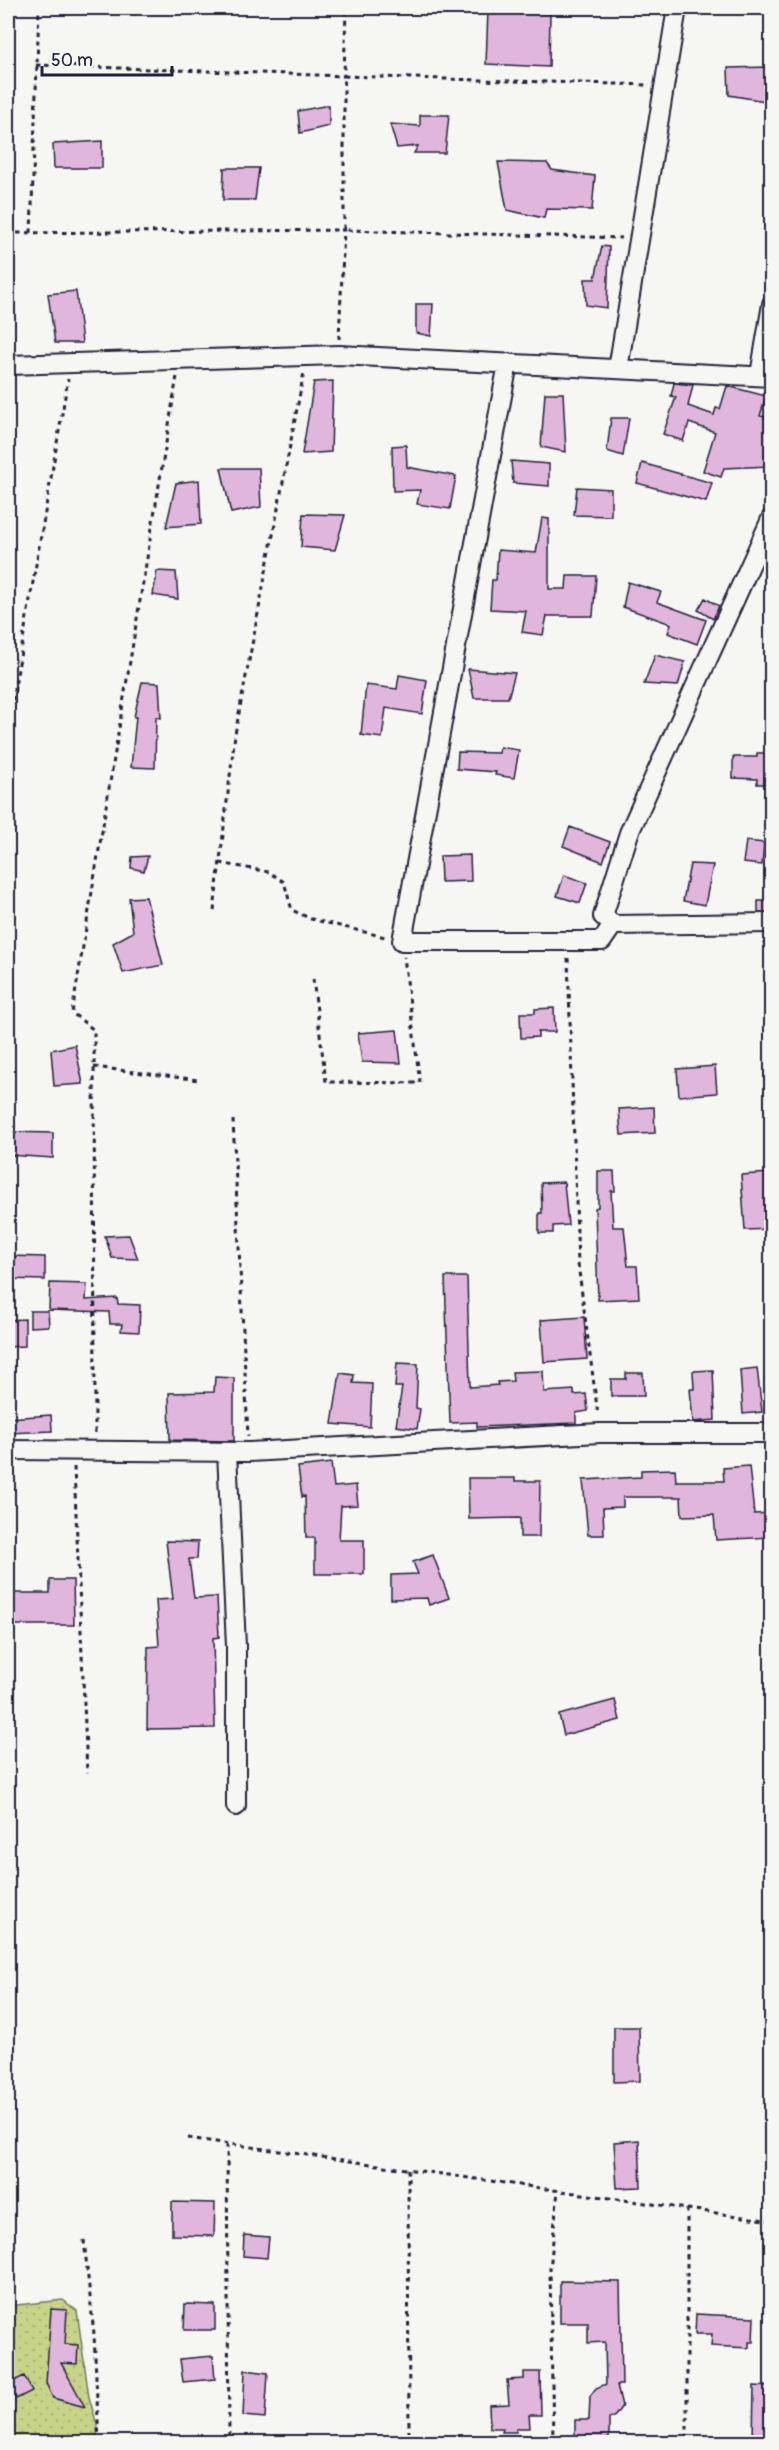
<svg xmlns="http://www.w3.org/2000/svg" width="779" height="2450" viewBox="0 0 779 2450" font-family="Pangolin,sans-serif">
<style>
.green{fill:url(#green-dots);stroke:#747b62;stroke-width:1.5}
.building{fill:#e1b6dc;stroke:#22223b;stroke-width:1.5}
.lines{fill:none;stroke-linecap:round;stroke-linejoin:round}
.minor-casing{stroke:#22223b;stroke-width:22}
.path{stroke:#22223b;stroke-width:3;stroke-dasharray:4.5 4.5;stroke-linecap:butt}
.minor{stroke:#f6f6f2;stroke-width:18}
</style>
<defs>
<pattern id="green-dots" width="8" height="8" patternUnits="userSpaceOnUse" patternTransform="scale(1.5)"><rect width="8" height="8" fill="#c7d488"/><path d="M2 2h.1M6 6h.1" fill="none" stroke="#abb676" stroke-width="1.8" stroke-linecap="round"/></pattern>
</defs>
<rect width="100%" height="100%" fill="#f6f6f2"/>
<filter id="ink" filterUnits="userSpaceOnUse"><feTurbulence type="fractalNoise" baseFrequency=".0167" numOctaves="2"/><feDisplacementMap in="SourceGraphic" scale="12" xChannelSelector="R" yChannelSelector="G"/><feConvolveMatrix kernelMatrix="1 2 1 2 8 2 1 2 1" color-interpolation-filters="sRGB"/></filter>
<g filter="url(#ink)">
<path class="green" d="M63,2300L77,2311L89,2397L97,2425V2442H14L8,2417V2306Z"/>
<path class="building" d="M488,10L550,13L549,67L486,64Z
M771,67V102L729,95L728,68Z
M329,105V126L300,133L298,111Z
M420,115H449L445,153H414L418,146L397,148L390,124L420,126Z
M102,141V168H54L53,144Z
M498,162L547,163L552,170L595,176L592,210L546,209L544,218L507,210Z
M224,168H259L255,200H223Z
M602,246L609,247L607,308L586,305L585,279H595Z
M76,291L82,343H55L48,294Z
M416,304H433L431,336L416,333Z
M333,381L331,452L302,454L314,382Z
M674,383L693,385L688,406L714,415L716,408L720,409L727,386L766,396L760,416L771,418V466L724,468L721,477L703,471L715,432L689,423L683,441L663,434L676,397L671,396Z
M545,393H563L566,452L541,447Z
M611,418H629L623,456L607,451Z
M406,445L407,467L456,476L450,509L417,504L420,490L393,491L392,446Z
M511,461L549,464V486L513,483Z
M642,463L712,483L706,502L637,483Z
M221,468H259L261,507L231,513Z
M199,480L201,524L166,527L176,483Z
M577,487L611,489V516L574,515Z
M303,514L345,515L335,550L301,547Z
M542,518L549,519V589H566L567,576H596L593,616H547L543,635L522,632L526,611L490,609L492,580H496L498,550L536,553Z
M157,571L176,572L178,599L153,595Z
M628,582L661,592L657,602L706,620L697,644L668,633L671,624L623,607Z
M705,598L719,606L713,619L698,610Z
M655,655L685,662L678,686L644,684Z
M468,669L515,673L508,698H474Z
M399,675L427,680L422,714L386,708L382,738L361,735L366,685L397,689Z
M142,682L159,683L161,718L156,717L155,768L131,767L136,717H134Z
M500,747L519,750L514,778L495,775L496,772L457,769L458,752L499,753Z
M757,753H771V784H757V779L733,778V757H757Z
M570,827L610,842L603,862L563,846Z
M746,841L764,843L762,865L743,863Z
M470,855L471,881L441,882L440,856Z
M148,856L144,871L131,868L132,857Z
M690,864L713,865L705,905L683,901Z
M564,875L587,883L580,903L557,896Z
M146,897L163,965L123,973L113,943L133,932L129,898Z
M758,901H771V912H758Z
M554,1008L555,1032H538V1037L521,1038L520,1013H535V1009Z
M397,1030L401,1063L362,1062L358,1033Z
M75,1045L83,1084L54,1086L51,1050Z
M715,1066L717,1093L679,1096L677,1069Z
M654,1107L655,1133L621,1135L619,1109Z
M8,1132L53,1133V1158L8,1155Z
M598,1171H614L615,1191H611L613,1227H624L628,1266H637L639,1298L598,1300L595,1208L598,1207Z
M771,1173V1229L745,1230L741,1175Z
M564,1182L568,1225L553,1226V1233H539V1213H542L541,1183Z
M129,1235L138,1259L112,1258L105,1236Z
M8,1256L45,1257V1280L8,1279Z
M445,1277H467L470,1387L498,1385L497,1382L513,1381L512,1372L543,1371L544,1392L574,1390V1395L586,1394L588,1411L576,1413V1423L477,1427V1422L450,1423Z
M50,1283L87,1284L86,1300L117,1298L118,1304L140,1305L139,1332L121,1331L122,1324H110L109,1312L49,1310Z
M30,1311H48L49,1326L30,1327Z
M584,1317L587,1359L544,1362L541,1320Z
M25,1319V1346L8,1347V1320Z
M397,1363L418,1364L416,1408L420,1409L417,1429L396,1426L402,1387H395Z
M757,1368L762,1412L743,1414L740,1370Z
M713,1370L715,1420L693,1422L690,1389H694L693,1371Z
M340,1373L354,1375L353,1383L372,1384L370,1427L332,1424Z
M626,1373H643L644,1396H611V1379H626Z
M215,1377L234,1378V1441L170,1440L169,1393L214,1392Z
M51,1415L52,1431L8,1433V1418Z
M331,1463L334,1487L356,1485L358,1505L341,1506L339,1540H364V1574H315V1538H306L305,1496L302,1497L298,1467Z
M749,1466L754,1514L770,1513L771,1537L716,1540L714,1515L682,1516L681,1497H623V1507L603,1508L604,1535H588L583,1480L641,1477V1470L675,1469L676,1481H724L723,1468Z
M468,1478H515V1481H540L539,1537H520V1518L469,1519Z
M166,1541L198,1542L197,1559H189L194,1598L217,1597L219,1637L213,1638L215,1728L147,1729L148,1647L159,1646L156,1600L173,1599Z
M433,1555L449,1598L429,1605L427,1598L391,1599V1575L418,1574L413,1562Z
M50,1580H73L74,1625H13L12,1593H50Z
M615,1700L620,1720L564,1735L559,1715Z
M614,2027H639L640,2081L614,2082Z
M639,2140L641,2187L617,2188L614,2142Z
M172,2202L215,2203L214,2236L172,2235Z
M244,2235L269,2237L267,2258L243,2256Z
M560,2281L620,2282L622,2385H617L622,2406L615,2416L609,2419V2439H575V2420H589L590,2396L596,2388L606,2384L605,2342L588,2343V2323H560Z
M185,2304L215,2305V2330H184Z
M51,2309L67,2310L65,2344L78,2345L77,2364L61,2363L85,2407L53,2398L46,2383Z
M696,2314L754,2317L753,2342H749V2348L711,2346L712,2334H695Z
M213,2356L215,2379L183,2382L180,2359Z
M245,2370L268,2373L265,2418L243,2416Z
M524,2372H540L541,2415H529L530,2428H516V2432H502L503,2428H490L489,2405L509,2404L507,2380L524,2379Z
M24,2376L32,2391L16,2399L8,2384Z
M754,2386L771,2387V2442H753Z"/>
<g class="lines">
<defs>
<path id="minor" d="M508,363L402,941H602L613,925
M8,365L339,355L772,377
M618,369L677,8
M760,375L772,304
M772,517L629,833L603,916L613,925L772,923
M8,1450L249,1452L600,1433H772
M227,1452L236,1646V1806"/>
</defs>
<use href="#minor" class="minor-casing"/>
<path class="path" d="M36,65L344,76L346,8
M8,233L344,230L339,339
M31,233L39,8
M622,238L344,230V76L649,85
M8,727L68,379
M220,863L269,872L284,882L292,910L311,919L385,937
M214,911L235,734L304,372
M568,958L578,1264L598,1415
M313,979L326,1082L420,1083L404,957
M94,1067L199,1080
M233,1120L248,1436
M95,1433L94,1030L72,1013L177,376
M74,1467L87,1773
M188,2138L772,2221
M227,2144L229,2442
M408,2169L409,2442
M687,2209V2442
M84,2240L94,2334L99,2442
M553,2442L550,2270L558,2190"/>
<use href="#minor" class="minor"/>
</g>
</g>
<rect width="779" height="2450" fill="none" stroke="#f6f6f2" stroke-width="30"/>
<rect x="15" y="15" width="749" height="2420" fill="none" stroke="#22223b" stroke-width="2" filter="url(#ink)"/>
<path d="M42 66v9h130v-9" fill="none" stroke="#22223b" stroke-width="3"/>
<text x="51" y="66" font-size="18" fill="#22223b" stroke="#f6f6f2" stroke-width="4.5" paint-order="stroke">50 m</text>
</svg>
